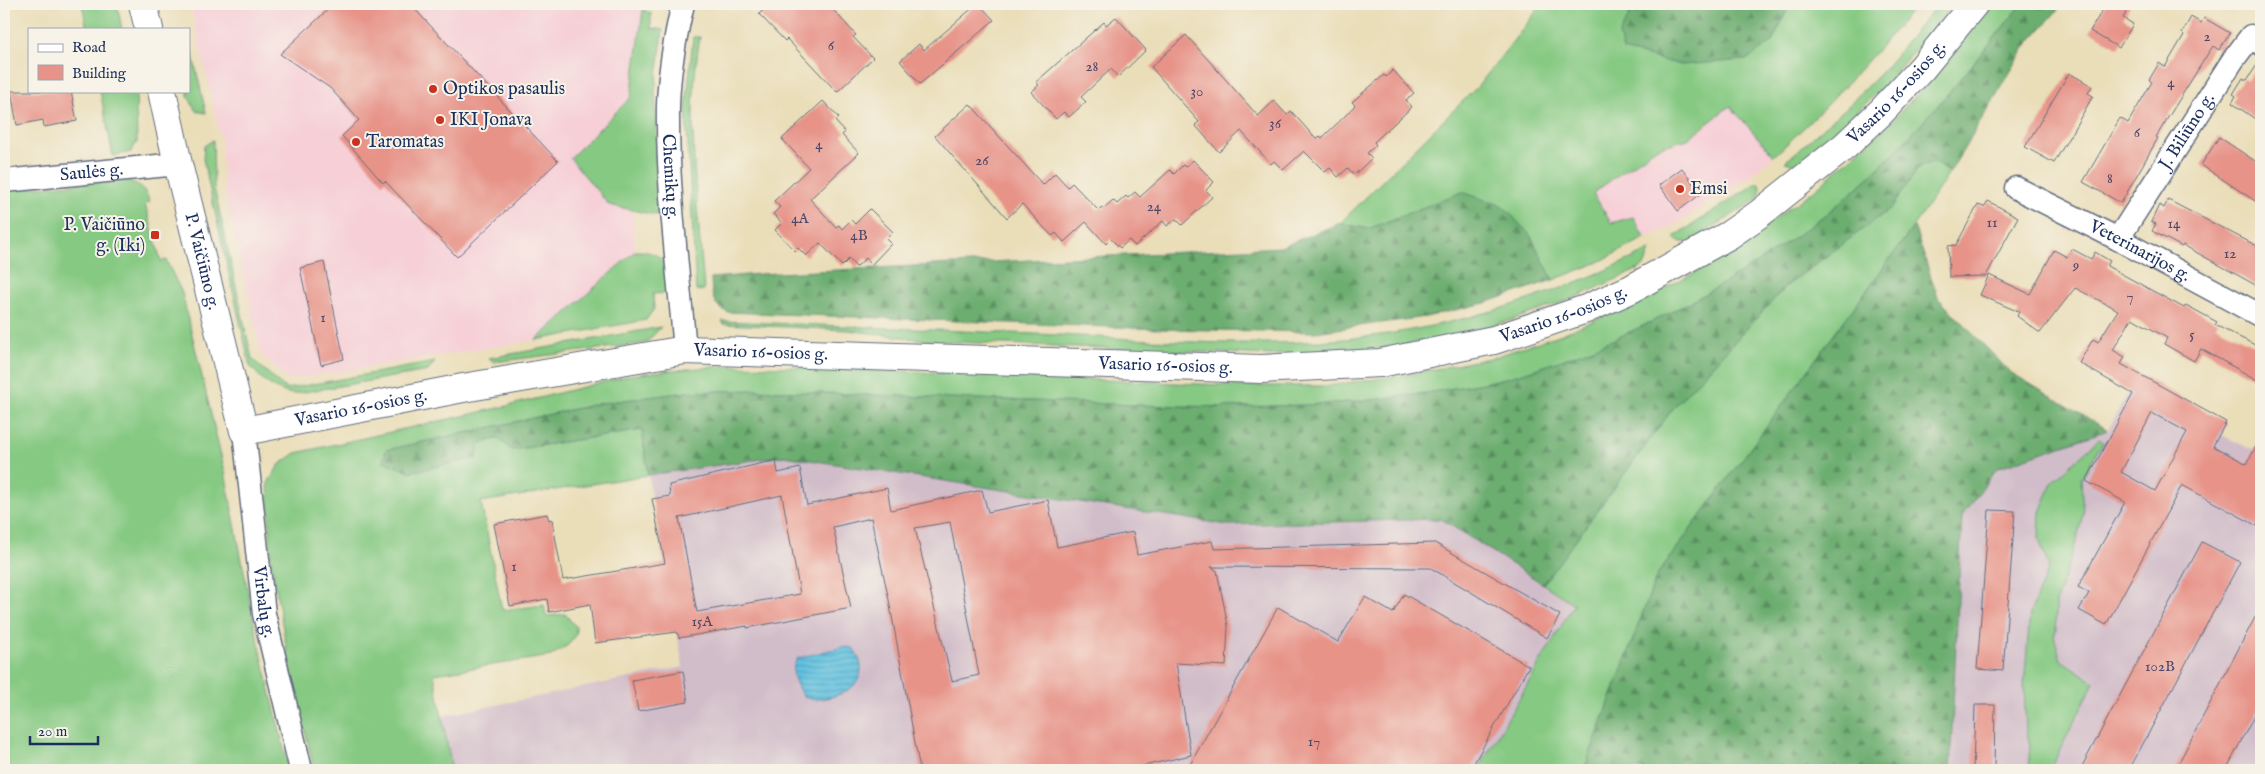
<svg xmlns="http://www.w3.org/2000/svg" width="2265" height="774" viewBox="0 0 2265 774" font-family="'IM FELL English',serif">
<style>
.built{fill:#f6cfd7}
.industrial{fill:#d1bdc9}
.grass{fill:#85c982;stroke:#507c70}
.forest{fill:url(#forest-firs);stroke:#446e67}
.water{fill:url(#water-rules);stroke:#3e789f}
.building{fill:#e79388;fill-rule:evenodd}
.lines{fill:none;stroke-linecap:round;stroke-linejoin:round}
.minor-casing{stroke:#636c7e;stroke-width:25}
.secondary-casing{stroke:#636c7e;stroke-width:30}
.minor{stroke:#fff;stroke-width:22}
.secondary{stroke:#fff;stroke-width:28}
.poi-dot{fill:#c8321e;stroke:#f7f3e8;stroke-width:2}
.labels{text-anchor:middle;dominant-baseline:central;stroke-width:4;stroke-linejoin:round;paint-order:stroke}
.number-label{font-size:15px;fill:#4e4868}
.poi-label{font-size:18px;fill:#1b2f5e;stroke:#f7f3e8;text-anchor:start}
.street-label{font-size:18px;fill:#1b2f5e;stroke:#f7f3e8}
</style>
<defs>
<pattern id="forest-firs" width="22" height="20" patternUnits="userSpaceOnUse" patternTransform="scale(1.25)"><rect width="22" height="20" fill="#6cad70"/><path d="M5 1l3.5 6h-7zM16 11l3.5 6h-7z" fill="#588d5f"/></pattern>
<pattern id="water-rules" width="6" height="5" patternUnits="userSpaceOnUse" patternTransform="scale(1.25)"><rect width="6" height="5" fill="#62c2e0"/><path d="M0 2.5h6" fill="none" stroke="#509eb9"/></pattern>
</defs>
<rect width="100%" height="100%" fill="#f7f3e8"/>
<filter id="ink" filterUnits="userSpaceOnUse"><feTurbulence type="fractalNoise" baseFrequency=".02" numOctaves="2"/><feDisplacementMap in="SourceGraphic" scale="10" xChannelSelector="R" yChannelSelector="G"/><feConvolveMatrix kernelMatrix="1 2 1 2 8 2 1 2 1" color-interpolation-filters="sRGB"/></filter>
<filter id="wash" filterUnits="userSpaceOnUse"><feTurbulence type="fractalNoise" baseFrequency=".0096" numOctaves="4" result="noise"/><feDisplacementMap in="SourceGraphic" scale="20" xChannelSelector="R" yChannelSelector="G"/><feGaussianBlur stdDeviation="1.12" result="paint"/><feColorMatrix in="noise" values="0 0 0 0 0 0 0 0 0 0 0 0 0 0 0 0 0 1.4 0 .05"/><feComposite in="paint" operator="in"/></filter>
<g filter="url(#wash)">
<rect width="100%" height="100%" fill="#eadeb9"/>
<path class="built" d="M190,4H643L631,97L570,158L609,205L632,210L635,251L536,340L288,380L261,354L224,189L221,140Z
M1730,106L1774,156L1752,174L1670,228L1645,238L1633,218L1611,223L1592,194L1656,148L1688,139Z"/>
<path class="industrial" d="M2136,378L2227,424L2222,435L2261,454V770H2050L2074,670L2061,660L2054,636L2056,631V602L2077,540L2083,513L2081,479L2102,442L2039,539L2049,568L2030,613L2026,729L2030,745L2028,770H1950L1962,516L1997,468L2108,430Z
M784,456L1228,525L1441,519L1574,604L1478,770H452L442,716L683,667L648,475Z"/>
<path class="grass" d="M82,4H117L122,29H87Z
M1542,4H1635L1619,35L1772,42L1790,4H1917C1871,59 1826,108 1774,156L1730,106L1688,139L1656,148L1593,193L1611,223L1633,217L1645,238L1597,263L1553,280L1530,235L1463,192L1368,229L1340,223L1479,85Z
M1938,4H1954L1885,85L1804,162L1795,165L1785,162L1847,107L1883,70Z
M1994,4H2022C1963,76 1904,152 1831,210C1742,280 1629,341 1520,374C1494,382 1465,386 1438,391C1318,411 1206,408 1086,403C976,399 865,395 755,390L687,392L602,403L386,450L479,444L498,438L512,450L642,430L648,475L481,502L502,610L544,605L546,616L565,614L576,627V634L568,645L551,656L434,674L452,770H314L288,656L271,562L268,483L279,465L296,453L503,407L631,375L663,371L724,366L802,367L1245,386H1323L1406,375L1494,357L1562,334L1637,302L1704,268L1757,231L1812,192L1889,124L1927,84Z
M643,10L651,13V28L663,30L655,92L660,206L656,215L609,205L570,158L631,97Z
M693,37H700C685,120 698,207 704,290L696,291L686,108Z
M189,38L206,113L196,111L188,96Z
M100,91H136L137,142L131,152L113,156Z
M213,140L214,187L252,359L286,389L435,362L428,371L293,394C274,391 262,380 250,366L203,159L204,146Z
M1933,162L1950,172L1914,226L1657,575L1584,770H1478L1574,604L1543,584L1674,407L1786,286L1891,208L1920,166Z
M119,180C136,181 144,186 150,202L145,204L161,261L166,260L182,293L225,472L254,623L289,770H4V190Z
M1758,182L1761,190L1757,199L1689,243L1677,241L1674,237Z
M1650,250L1645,265L1639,269L1572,299L1509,321L1441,338L1388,348L1328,353L1271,355L932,341L848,330L724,324L722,321C834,326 946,330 1058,335C1145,339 1232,347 1319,341C1437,334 1543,301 1650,250Z
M635,251C667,251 665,266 668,293L653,294L654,309L646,320L536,340Z
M661,327L646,343L494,362L489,358Z
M2099,439L2103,442L2081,479L2083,513L2077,540L2056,602V631L2054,636L2061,660L2094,682L2050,770H2028L2030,745L2026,729L2024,687L2030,613L2049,568L2039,539L2040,512L2053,481Z"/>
<path class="forest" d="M1635,4H1790L1772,42L1746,60L1681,65L1623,50L1619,35Z
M2022,4H2063L2026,46L1950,172L1933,162L1920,166L1891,208L1786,286L1674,407L1543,584L1441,519L1228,525L784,456L648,475L642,430L511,450L498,438L479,444L477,458L410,472L383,461L386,450L602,403L687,392L755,390C865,395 976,399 1086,403C1206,408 1318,411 1438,391C1465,386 1494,382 1520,374C1629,341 1742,280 1831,210C1904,152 1963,76 2022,4Z
M1462,192L1503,206L1530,235L1553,280L1485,303L1426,317L1314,332L1160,329L727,312C711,304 712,294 711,278L759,274L1281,247L1340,223L1368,229Z
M1914,226L1938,298L2010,372L2108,430L1997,468L1962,516L1950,770H1584L1657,575Z"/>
<path class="water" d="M843,647L853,648C872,674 855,693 826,698C818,699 811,701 804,696C800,693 798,687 796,683C792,673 792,666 798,658Z"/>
<g id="blocks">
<path class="building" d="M334,4H410L558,161L457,257L385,181L383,183L342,136L359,120L330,88L280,54Z
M770,4H828L856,35L853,37L873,58L837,92L787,39L785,41L759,14Z
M977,4H979L994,20L920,84L900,61L919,44L924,50Z
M2106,4H2131L2123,18L2133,24L2119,48L2090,31Z
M1116,17L1146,50L1118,77L1111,69L1081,97L1086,102L1069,117L1064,112L1056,119L1031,92L1039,85L1036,82L1104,22L1106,25Z
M2191,17L2201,23L2204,18L2230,33L2219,50L2213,46L2207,55L2156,137L2158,138L2121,203L2083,182L2120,118L2128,123L2152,82L2149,80L2159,63L2165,67L2184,35L2182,33Z
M1186,35L1258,116L1274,101L1287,115L1291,111L1316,139L1320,136L1322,138L1347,114L1355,105L1352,102L1384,75L1386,77L1393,70L1414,93L1406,100L1412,107L1374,142L1376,145L1367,153L1372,158L1354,175L1348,168L1338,177L1330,168L1325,172L1304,151L1283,170L1274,161L1271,164L1241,131L1219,152L1195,125L1199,122L1151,67Z
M2261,59V123L2232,103L2236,96L2233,94L2243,78L2247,80Z
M2069,73L2092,86L2088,93L2093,96L2054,163L2025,147Z
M11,91H71L77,121L44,127L43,120L17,125Z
M823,101L839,118L835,121L845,132L842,135L859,153L810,199L836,227L839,225L842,229L851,220L855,224L870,209L893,232L886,239L891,244L872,264L866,258L856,267L849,259L842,266L820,243L806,256L798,248L795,251L775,230L782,223L773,214L780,207L774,201L809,168L782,139Z
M970,104L1043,185L1055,173L1068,187L1072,183L1098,210L1102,207L1103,209L1113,200L1117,204L1126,196L1128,198L1135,192L1140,197L1170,170L1174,174L1183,165L1185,167L1193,160L1214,182L1206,190L1212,197L1182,225L1176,219L1167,226L1163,221L1135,246L1129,240L1120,248L1111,239L1106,244L1086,222L1064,242L1056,233L1052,236L1022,204L1007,218L935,136Z
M2219,137L2261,165V205L2201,165Z
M1682,168L1701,194L1678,211L1659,185Z
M2168,200L2261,248V288L2183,245L2182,247L2152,231L2156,224L2151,222L2159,205L2164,208Z
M1988,201L2018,217L1986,276L1949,277L1948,246L1956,245L1978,205L1984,207Z
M2072,249L2091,259L2095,252L2110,261L2107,266L2184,308L2186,305L2217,322L2215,325L2261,348V382L2201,349L2194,361L2164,344L2167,338L2132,318L2113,350L2125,357L2121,364L2226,422L2213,446L2247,464L2261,436V528L2182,485L2106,625L2079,610L2089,593L2078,587L2125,502L2086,481L2133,394L2079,363L2093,339L2098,342L2118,310L2075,288L2040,333L2017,316L2019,312L1980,295L1989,275L2030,294L2054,250L2067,257ZM2152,413L2187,432L2155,491L2121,472Z
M324,262L344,359L321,365L300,268Z
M776,460L778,473L800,468L807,505L887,488L891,510L982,490L988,512L1048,500L1057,547L1133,532L1137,555L1212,541L1214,549L1435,543L1560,615L1547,638L1431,568L1211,567L1217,571L1228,626L1226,666L1176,663L1191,755L1126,770H920L889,600L871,518L833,527L851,608L747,628V626L679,638L677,632L595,643L590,604L549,612L547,599L510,606L494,524L547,514L549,520L552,519L563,580L665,563L652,499L670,496L669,485ZM782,495L800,594L697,612L679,518ZM950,522L979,675L952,681L915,528Z
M1989,510L2015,511L2003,671L1977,669Z
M2202,542L2240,562L2129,770H2080Z
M1404,594L1529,666L1470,770H1187L1278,607L1338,642L1365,597L1393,613Z
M2261,606V703L2226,770H2175Z
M683,671L688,702L638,711L632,680Z
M1975,705H1995L1994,770H1973Z"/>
</g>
</g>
<g filter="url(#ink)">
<use href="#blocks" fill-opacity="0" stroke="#636c7e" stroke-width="1"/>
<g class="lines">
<defs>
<g id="minor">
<path id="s1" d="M683,4C675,37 669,72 668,106C667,187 678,269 685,350"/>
<path id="s2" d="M4,181L178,164"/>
<path id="s3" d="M2016,188L2118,239L2261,316"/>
<path id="s4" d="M2118,239L2233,60L2251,36L2261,44"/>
<path id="s5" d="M244,431L264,614L301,770"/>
</g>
<g id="secondary">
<path d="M143,4L149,29"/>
<path id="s6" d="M162,91L178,164L244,431L463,388L685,350L1261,369L1380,363L1494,340L1586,309L1631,289L1729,235L1759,214L1845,146L1881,112L1922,68L1974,4"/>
</g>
</defs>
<use href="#minor" class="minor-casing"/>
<use href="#secondary" class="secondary-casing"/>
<use href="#minor" class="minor"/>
<use href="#secondary" class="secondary"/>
</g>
</g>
<g class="poi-dot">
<circle cx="433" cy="89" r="5"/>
<circle cx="440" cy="120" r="5"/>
<circle cx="356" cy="142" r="5"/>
<circle cx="1680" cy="189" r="5"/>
<rect x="150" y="230" width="10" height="10" rx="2.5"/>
</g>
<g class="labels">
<g class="number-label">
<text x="2207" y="36">2</text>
<text x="831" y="45">6</text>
<text x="1092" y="66">28</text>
<text x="2171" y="82">4</text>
<text x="1197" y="91">30</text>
<text x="1275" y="123">36</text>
<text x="2137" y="132">6</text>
<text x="819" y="144">4</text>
<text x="982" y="160">26</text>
<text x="2110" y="178">8</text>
<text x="1154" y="206">24</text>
<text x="800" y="218">4A</text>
<text x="1992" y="222">11</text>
<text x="2174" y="223">14</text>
<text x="859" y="235">4B</text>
<text x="2230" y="253">12</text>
<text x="2076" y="265">9</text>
<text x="2130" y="296">7</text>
<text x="323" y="317">1</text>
<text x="2192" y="334">5</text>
<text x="514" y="566">1</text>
<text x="702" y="621">15A</text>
<text x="2160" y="666">102B</text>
<text x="1314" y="741">17</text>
</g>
<g class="poi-label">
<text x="443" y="89">Optikos pasaulis</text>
<text x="450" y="120">IKI Jonava</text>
<text x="366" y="142">Taromatas</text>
<text x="1690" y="189">Emsi</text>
<text x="145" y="225" text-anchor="end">P. Vaičiūno<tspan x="145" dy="21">g. (Iki)</tspan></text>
</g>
<g class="street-label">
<text stroke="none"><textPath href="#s6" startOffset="2089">Vasario 16-osios g.</textPath></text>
<text stroke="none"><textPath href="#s4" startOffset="128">J. Biliūno g.</textPath></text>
<text stroke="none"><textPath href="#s2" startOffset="88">Saulės g.</textPath></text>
<text stroke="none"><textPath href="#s1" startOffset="174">Chemikų g.</textPath></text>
<text stroke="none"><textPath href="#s3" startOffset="139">Veterinarijos g.</textPath></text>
<text stroke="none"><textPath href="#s6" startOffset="175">P. Vaičiūno g.</textPath></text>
<text stroke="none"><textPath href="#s6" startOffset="1684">Vasario 16-osios g.</textPath></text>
<text stroke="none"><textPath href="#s6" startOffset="874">Vasario 16-osios g.</textPath></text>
<text stroke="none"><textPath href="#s6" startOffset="1279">Vasario 16-osios g.</textPath></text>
<text stroke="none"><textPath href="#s6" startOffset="469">Vasario 16-osios g.</textPath></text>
<text stroke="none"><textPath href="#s5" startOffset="172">Virbalų g.</textPath></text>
</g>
</g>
<rect width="2265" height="774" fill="none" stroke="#f7f3e8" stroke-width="20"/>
<rect x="28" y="28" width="162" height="65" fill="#f7f3e8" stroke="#9fa5b1"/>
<rect x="38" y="44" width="25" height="8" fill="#ffffff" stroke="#9fa5b1"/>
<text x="72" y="52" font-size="15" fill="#1b2f5e">Road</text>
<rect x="38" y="65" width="25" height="15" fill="#e79388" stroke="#9fa5b1"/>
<text x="72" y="78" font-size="15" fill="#1b2f5e">Building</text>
<path d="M30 736v8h68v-8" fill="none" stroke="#1b2f5e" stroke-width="2.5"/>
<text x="38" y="736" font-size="15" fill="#1b2f5e" stroke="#f7f3e8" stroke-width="4" paint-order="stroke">20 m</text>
</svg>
